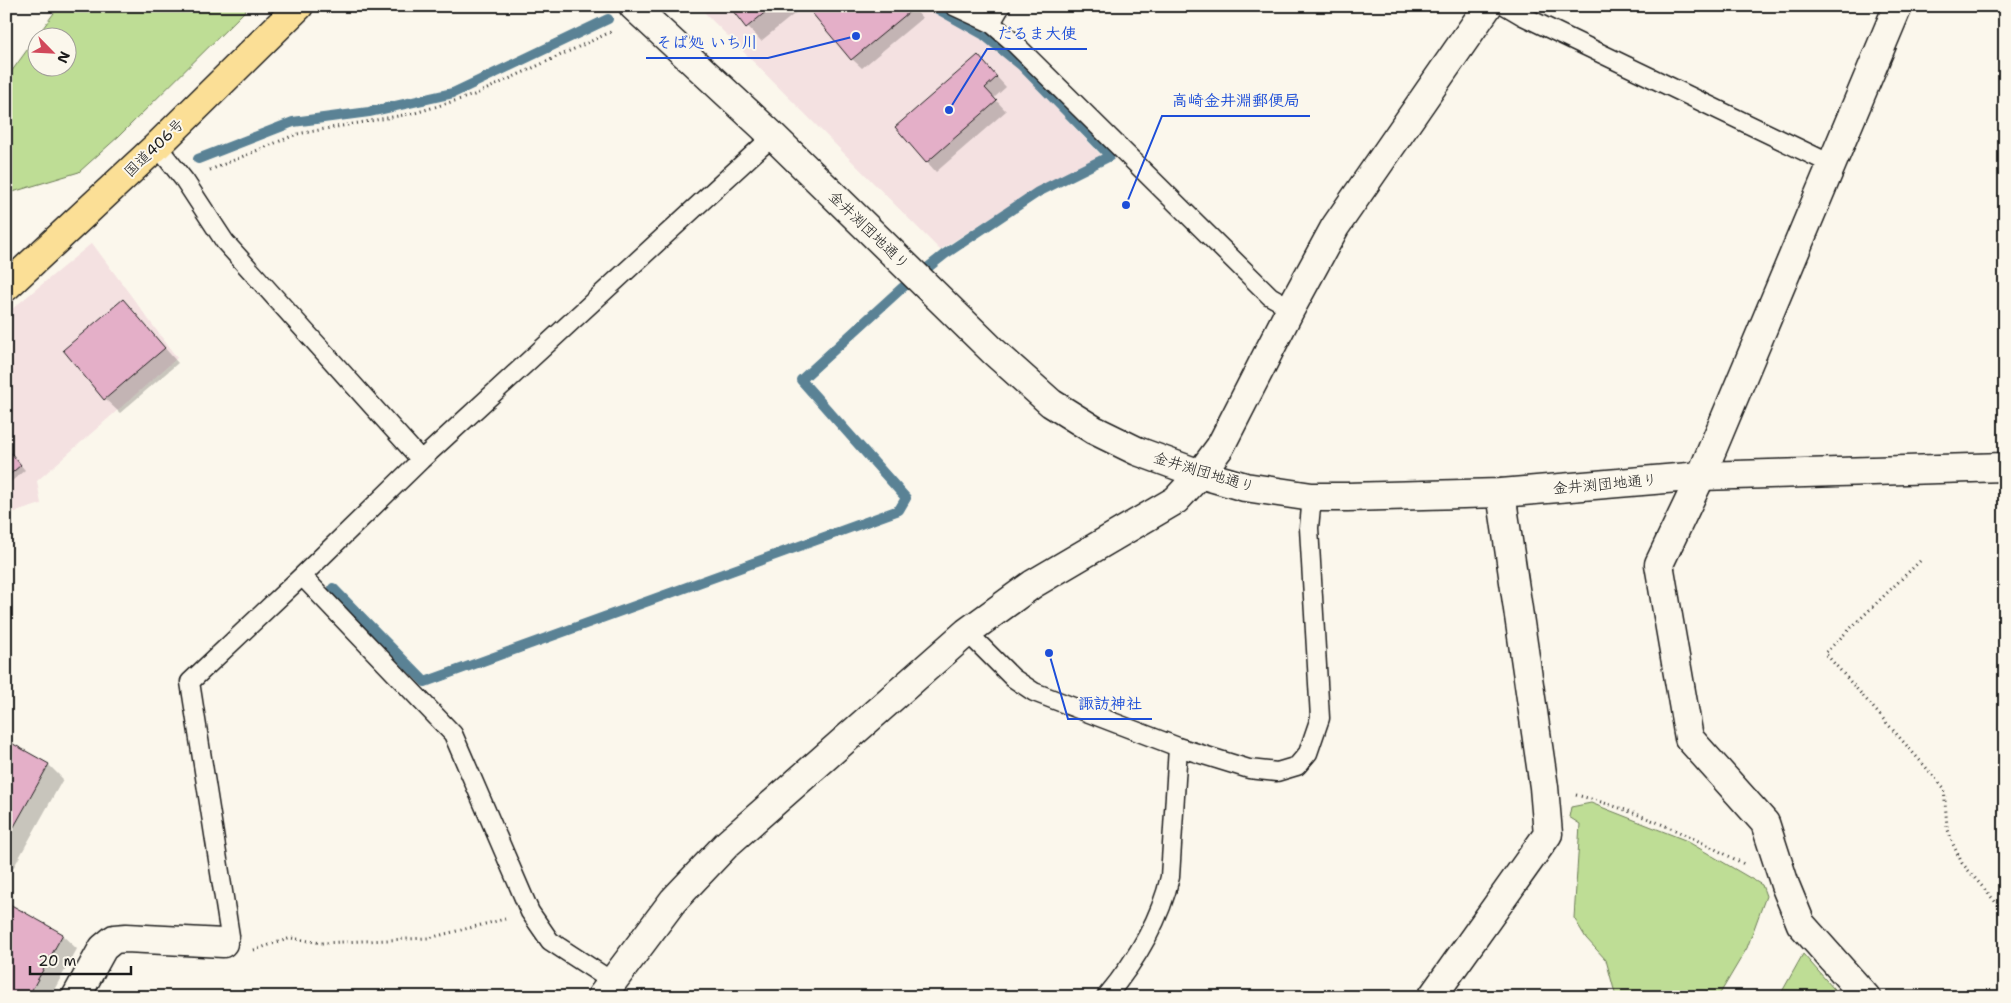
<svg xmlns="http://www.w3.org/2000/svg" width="2011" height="1003" viewBox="0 0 2011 1003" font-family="'Shantell Sans','Klee One',sans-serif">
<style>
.built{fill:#f4e1e1}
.green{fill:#bedd95;stroke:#6d7c58;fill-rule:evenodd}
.shadow{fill:#0003}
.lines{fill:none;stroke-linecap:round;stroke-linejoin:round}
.stream{stroke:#5a8295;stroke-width:10}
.building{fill:#e4afc8;stroke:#1c1c1c}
.service-casing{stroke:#1c1c1c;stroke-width:21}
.minor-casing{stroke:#1c1c1c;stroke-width:31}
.tertiary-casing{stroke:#1c1c1c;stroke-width:31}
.trunk-casing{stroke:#1c1c1c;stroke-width:31}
.path{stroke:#1c1c1c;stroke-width:3;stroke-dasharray:1 4;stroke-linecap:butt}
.service{stroke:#fbf7ec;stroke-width:18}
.minor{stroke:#fbf7ec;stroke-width:28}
.tertiary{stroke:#fbf7ec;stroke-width:28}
.trunk{stroke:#fbdf96;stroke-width:28}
.labels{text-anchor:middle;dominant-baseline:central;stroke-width:4;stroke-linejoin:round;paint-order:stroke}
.street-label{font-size:15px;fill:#1c1c1c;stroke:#fbf7ec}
.leader{fill:none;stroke:#1d4ed8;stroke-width:2}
.callout-dot{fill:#1d4ed8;stroke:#fbf7ec;stroke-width:2}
.callout-label{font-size:16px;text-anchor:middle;font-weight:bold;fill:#1d4ed8;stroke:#fbf7ec;stroke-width:4;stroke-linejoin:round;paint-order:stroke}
</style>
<rect width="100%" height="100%" fill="#fbf7ec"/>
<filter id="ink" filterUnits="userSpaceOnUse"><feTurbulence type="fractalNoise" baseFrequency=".02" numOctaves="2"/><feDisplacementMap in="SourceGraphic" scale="10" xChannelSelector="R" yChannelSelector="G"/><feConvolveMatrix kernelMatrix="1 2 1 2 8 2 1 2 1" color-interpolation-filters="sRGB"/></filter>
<g filter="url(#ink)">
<path class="built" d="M698,6H925L982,38L1018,68L1101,155L1035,189L940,250Z
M92,243L177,358L37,481L41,504L6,515V314Z"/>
<path class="green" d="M59,6H250L119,136L79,172L6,194V141L9,138L6,124V79ZM38,38H68V68H38Z
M1591,803L1685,840L1762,885L1766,896L1747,948L1718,997H1616L1606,960L1586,938L1574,918L1580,824L1569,817L1571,807Z
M1803,954L1841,997H1779Z"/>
<path class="shadow" d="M730,6H794L798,11L761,41Z
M822,6H912L922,18L862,68L852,59Z
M987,66L1006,87L994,98L1006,111L936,172L927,162Z
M123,301L178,363L120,413L105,399Z
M6,448L25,470L6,486Z
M6,741L49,765L63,779L6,881Z
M6,903L62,935L77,949L50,997H6Z"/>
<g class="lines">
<path class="stream" d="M198,159L293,122L369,112L453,93L608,19
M333,588L425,682L899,510L906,498L801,380L902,288L945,254L1038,192L1110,156L1021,65L984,35L932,6"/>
</g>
<path class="building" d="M729,6H773L746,28Z
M820,6H912L914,8L851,60L812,13Z
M978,55L997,77L985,88L997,101L926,163L895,127Z
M123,299L165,348L104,400L63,350Z
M6,447L21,465L6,478Z
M6,740L49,764L6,841Z
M6,902L63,934L28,997H6Z"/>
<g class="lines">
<defs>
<path id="service" d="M954,6L991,23L1013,42L1270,296L1291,308
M1506,6L1523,16L1831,164
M991,23L1001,6
M157,146L185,181L225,242L421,460
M302,576L453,734L530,912L550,941L613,982
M967,632L1013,678L1034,692L1178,747L1249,769L1277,772L1297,766L1308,753L1320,718L1309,528L1312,497
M223,943L230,936L190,682L302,576L421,460L773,136
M1106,997C1135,962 1160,921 1170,877L1178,747"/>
<path id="minor" d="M76,997L103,948L114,939L126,938L223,943
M601,997L673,901L727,844L967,632L1033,584L1176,500L1200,474L1220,447L1291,308L1335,227L1488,6
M1432,997L1548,834L1544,787L1501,493
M1866,997L1801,924L1785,885L1765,823L1689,738L1659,564L1701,476L1898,6"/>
<path id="tertiary" d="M633,6L773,136L993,351L1051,403L1094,430L1137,451L1200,474L1245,487L1312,497H1347L1501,493L1701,476L2005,467"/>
<path id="trunk" d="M6,287L157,146L299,6"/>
</defs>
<use href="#service" class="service-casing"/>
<use href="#minor" class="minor-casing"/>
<use href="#tertiary" class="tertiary-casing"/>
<use href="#trunk" class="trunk-casing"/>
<path class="path" d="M210,170L297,134L415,113L474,95L613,31
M1920,561L1825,653L1944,788L1947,827L1953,844L1962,863L2005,913
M1576,795C1636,810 1691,836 1746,865
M254,950L291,938L321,943L429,938L505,919"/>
<use href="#service" class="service"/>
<use href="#minor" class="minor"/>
<use href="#tertiary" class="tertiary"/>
<use href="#trunk" class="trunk"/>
</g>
</g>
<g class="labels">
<g class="street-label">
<text transform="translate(154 148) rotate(-44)">国道406号</text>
<text transform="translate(869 230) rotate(44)">金井渕団地通り</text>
<text transform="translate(1204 472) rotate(17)">金井渕団地通り</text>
<text transform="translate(1605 484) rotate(-5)">金井渕団地通り</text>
</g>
</g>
<path class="leader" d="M949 110L987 49H1087M856 36L768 58H646M1126 205L1162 116H1310M1049 653L1068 719H1152"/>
<g class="callout-dot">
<circle cx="949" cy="110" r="5"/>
<circle cx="856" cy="36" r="5"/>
<circle cx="1126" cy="205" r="5"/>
<circle cx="1049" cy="653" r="5"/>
</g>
<g class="callout-label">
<text x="1037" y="39">だるま大使</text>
<text x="707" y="48">そば処 いち川</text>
<text x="1236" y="106">高崎金井淵郵便局</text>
<text x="1110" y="709">諏訪神社</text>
</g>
<rect width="2011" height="1003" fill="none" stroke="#fbf7ec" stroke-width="25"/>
<rect x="12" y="12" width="1986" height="978" fill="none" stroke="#1c1c1c" stroke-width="2" filter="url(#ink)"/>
<g transform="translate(52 52) rotate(114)"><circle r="24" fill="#fbf7ec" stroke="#a29f99"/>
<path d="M0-4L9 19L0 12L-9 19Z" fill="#d1495b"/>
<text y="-8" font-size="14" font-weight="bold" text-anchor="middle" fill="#1c1c1c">N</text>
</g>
<path d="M30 966v8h101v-8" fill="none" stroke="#1c1c1c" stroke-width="2.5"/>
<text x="38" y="966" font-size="15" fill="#1c1c1c" stroke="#fbf7ec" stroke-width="4" paint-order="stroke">20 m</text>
</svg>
